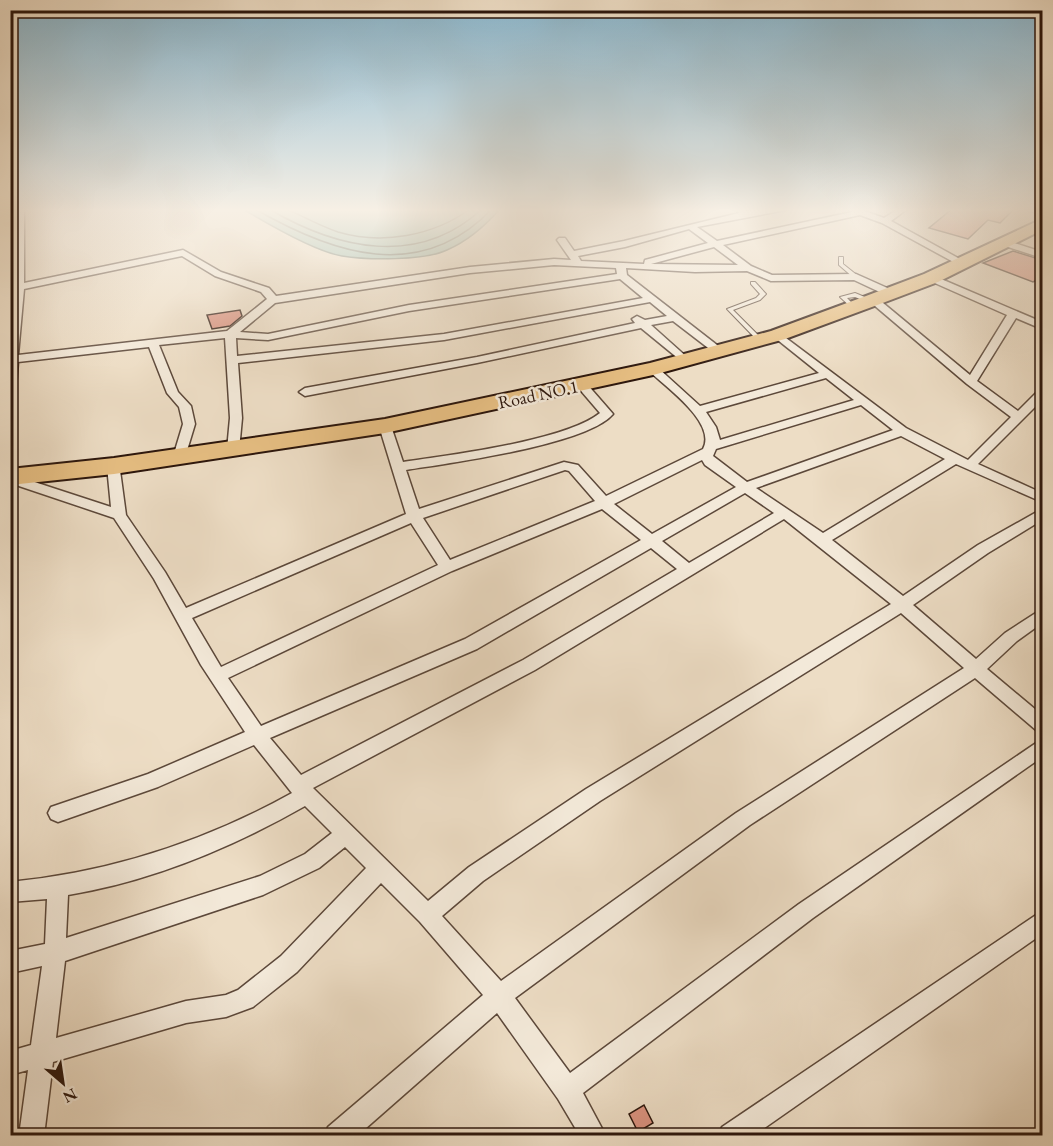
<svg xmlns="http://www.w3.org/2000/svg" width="1053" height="1146" viewBox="0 0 1053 1146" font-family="'EB Garamond',serif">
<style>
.water{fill:#9abdaf;stroke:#6e7a6e;stroke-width:1.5}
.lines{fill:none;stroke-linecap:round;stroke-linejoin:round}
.shore{stroke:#636a5e;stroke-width:1.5}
.building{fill:#dc9380;stroke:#2c160c;stroke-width:1.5}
.lane-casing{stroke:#5c483a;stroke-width:2}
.street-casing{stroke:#5c483a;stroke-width:3}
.highway-casing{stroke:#2c160c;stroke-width:4}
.lane{fill:#f3e9d9;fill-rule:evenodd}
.street{fill:#f3e9d9;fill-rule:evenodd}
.highway{fill:#e6be82;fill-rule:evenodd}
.labels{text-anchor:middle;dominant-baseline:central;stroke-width:5;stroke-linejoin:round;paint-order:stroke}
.far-street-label{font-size:18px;fill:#2c160c;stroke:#f3e9d9}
</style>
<rect width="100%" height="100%" fill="#edddc5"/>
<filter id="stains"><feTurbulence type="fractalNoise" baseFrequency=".00333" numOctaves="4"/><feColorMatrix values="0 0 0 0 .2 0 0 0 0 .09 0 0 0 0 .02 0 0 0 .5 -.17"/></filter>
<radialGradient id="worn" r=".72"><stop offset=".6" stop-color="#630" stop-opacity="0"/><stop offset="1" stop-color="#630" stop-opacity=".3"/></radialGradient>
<path class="water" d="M243,209H500C485,226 468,241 447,250C424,261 367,260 342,256C314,251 268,224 243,209Z"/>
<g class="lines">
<path class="shore" d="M255,209C333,254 420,284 492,209
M269,209C337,249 418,268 482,209
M287,209C304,217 320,226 338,232C382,245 433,236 470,209"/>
</g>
<path class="building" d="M952,209H1014L1000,223L988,220L968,239L929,228Z
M1013,251L1042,260V277L1033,282L983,263Z
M240,310L242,316L230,326L212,329L207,315Z
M644,1105L653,1123L638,1132L629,1114Z"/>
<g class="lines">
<defs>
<path id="lane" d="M839,257H843V264L858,276V278H854L839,265Z
M751,282H755L766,294L760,300L733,310L762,339V341H758L727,309L756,298L760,294L751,284Z
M855,293L872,300L873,301L870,303L855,297L847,298L856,307L853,309L840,297Z"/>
<path id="street" d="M16,209H24V283L183,250L221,272L269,288L276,296L470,267L554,259L571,260L557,240L559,238H565L574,251L624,241L739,213L737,209L748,211L791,209L697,227L717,241L852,212L848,209H859L884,218L898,209H907L891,221L967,263L959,265L882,223L860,215L723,245L751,266L772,275L856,274L894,291V295H886L854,280L771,281L747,271L695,272L626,268L627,275L726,352L720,355L716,354L673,321L651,325L689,359L691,361L685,364L641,328L477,363L305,396L299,392L305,388L477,357L635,323L632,319L637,316L645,320L667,316L650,302L444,340L238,363L242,418L239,450L233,454L227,450L230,418L225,338L159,345L178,392L191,406L195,424L185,457L179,461L173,457L183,424L179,407L167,393L149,347L18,362L16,387L10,390C10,330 14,270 16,209ZM689,229L708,243L645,260L644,264L581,261L578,256L625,247ZM714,247L738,265L651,264ZM182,256L215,276L261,292L267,299L227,331L18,355L24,289ZM554,265L616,268L617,274L409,305L268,334L240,332L275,303L470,273ZM620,279L643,298L444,334L237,356L236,338L268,340L409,311Z
M1028,209H1042V214L1029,211Z
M1005,240L1042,252V258L1002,245V241Z
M928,276H934L1042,322V329L1016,318L977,381L1018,411L1038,391H1042V400L978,464L1042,493V502L956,464L832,540L903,596L978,545L1042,509V520L988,553L913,605L976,659L1005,633L1042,609V623L1017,641L987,669L1042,715V732L1036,730L975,678L750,825L515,998L570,1073L799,904L1042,739V757L813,918L583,1093L606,1136H580L558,1099L497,1013L357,1136H325L328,1127L483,995L420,922L381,883L297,972L253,1007L226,1017L186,1023L53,1062L44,1136H19L28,1070L10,1075V1051L31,1045L42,966L10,973V951L45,944L47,899L10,902V882C111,872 204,842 292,793L254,745L158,787L58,822L51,819L48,813L51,807L148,774L245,732L201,665L154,579L114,518L10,483V474L111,507L107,466L109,463H119L126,515L165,572L186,608L406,514L379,426L381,423L385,422L391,426L403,462C450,455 565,441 600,413L576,385L582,382L586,383L613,414C587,445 449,463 406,470L419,509L564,462L578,465L606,496L703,449C717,423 667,388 649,371V367H657L700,406L819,373L774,337L773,335L778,332L906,428L968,460L1011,417L967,384L868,300L877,298L970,375L1007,315L928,280ZM826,378L854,400L720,440L716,427L706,412ZM861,405L893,430L747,482L713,456L716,449ZM901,436L945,459L823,533L756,488ZM702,460L705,465L736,487L652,534L614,504ZM565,470L569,471L595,501L450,560L423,518ZM745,493L774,513L689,563L662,541ZM602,509L641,540L465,639L261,726L228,678L452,571ZM784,519L891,604L586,789L469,867L428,901L313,788L535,670ZM411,523L438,565L221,667L192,618ZM651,548L677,569L523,660L301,775L270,738L477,649ZM901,613L964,668L736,813L501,981L442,916L483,881L600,801ZM305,806L332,833L305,854L260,876L66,938L68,895C152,881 231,848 305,806ZM345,847L366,868L281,956L238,990L226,995L186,1001L56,1038L65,961L263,895L319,868Z
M1042,911V934L753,1136H719L722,1127Z"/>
<path id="highway" d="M1042,219V230L938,282L880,304L785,339L653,375L385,433L114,474L10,485V469L114,458L385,419L650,363L771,331L866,296L924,274Z"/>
</defs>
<use href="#lane" class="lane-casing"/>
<use href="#street" class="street-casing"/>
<use href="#highway" class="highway-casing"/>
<use href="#lane" class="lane"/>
<use href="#street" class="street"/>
<use href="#highway" class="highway"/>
</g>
<linearGradient id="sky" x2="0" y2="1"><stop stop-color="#89b8d1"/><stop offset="0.57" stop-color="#f7f0e5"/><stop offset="1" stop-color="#f7f0e5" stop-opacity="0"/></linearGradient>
<rect width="1053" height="369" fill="url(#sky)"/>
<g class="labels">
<g class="far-street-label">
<text transform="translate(538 394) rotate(-12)">Road NO.1</text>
</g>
</g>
<rect width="1053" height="1146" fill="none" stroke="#edddc5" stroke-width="36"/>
<rect x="12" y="12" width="1029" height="1122" fill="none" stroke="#2c160c" stroke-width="3"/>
<rect x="18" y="18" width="1017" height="1110" fill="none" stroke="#2c160c" stroke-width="1.5"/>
<g transform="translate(63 1083) rotate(151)" stroke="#f3e9d9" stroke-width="4.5" paint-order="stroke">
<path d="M0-4.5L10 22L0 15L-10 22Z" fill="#2c160c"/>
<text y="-9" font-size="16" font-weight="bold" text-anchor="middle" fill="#2c160c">N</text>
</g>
<rect width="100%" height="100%" filter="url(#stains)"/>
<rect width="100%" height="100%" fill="url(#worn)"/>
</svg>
